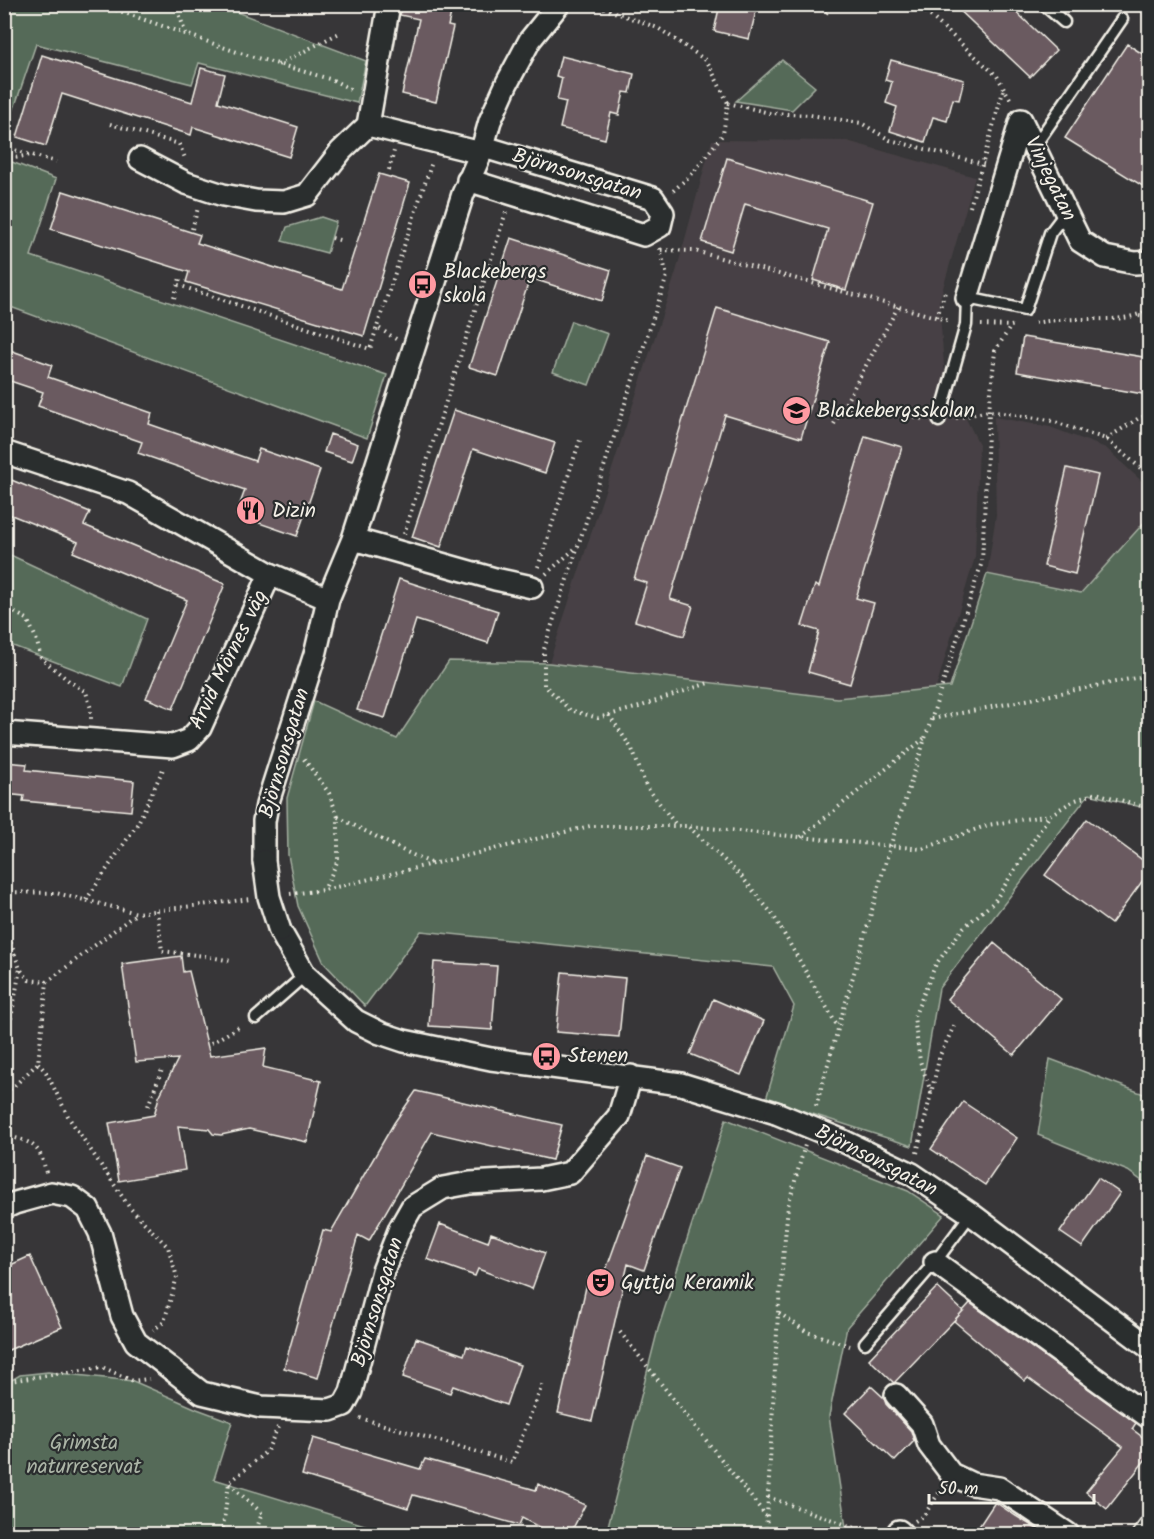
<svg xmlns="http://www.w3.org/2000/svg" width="1154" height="1539" viewBox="0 0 1154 1539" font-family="Kalam,sans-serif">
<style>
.built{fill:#474144}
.green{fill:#546b58;stroke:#a4aea0;stroke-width:1.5}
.building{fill:#6b5a60;stroke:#f4f1e8;stroke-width:1.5}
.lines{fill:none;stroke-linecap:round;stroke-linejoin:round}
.lane-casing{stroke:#f4f1e8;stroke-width:15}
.street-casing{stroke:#f4f1e8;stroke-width:26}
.path{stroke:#f4f1e8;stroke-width:4;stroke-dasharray:1.5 4.5;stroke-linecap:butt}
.lane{stroke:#2a2d2e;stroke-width:10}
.street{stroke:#2a2d2e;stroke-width:21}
.rail-casing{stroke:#f4f1e8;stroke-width:7}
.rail{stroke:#2a2d2e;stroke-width:4.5;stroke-dasharray:14;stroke-linecap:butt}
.street-bridge-casing{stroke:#f4f1e8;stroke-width:26;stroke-linecap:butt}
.street-bridge{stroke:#2a2d2e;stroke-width:21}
.labels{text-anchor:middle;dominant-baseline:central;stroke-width:4.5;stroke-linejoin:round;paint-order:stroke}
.street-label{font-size:21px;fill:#f4f1e8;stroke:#2a2d2e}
.poi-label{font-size:21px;fill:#f4f1e8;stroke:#2a2d2e;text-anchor:start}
.park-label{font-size:21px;fill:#acb5a7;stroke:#2a2d2e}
</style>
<rect width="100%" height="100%" fill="#373638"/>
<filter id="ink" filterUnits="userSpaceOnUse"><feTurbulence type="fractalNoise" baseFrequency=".0167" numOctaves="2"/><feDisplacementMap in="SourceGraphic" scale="12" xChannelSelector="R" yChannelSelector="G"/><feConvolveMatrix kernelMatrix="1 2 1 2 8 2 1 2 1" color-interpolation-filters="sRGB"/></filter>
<g filter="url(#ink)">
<path class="built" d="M712,140L847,141L975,177L939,302L945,378L979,444L975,557L936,688L837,698L549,663L676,272Z
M994,417L1050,427L1106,448L1149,488V623L987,574L996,515Z"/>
<path class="green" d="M4,5H218L366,61L357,103L199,63L192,84L36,44L5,135Z
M782,60L815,87L792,110L736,101Z
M4,159L56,179L31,256L387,375L367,438L5,305Z
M321,217L336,222L327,253L282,241L287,227Z
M571,321L608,334L589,385L553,372Z
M1149,517V809L1089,794L939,988L912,1146L766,1099L794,1006L773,967L421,931L365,1006L324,963L298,906L288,855L287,798L314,701L397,739L449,661L549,663L837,698L950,687L987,574L1081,593Z
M4,552L147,619L122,687L5,643Z
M1050,1059L1149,1096V1186L1128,1171L1038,1135Z
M726,1119L908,1191L944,1215L847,1327L829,1416L847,1534H606L658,1329Z
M48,1372L133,1381L197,1409L232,1422L214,1479L394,1534H5V1384L20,1375Z"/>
<path class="building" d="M401,4H453L448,26L453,27L436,102L402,94L419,19L400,15Z
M720,4H758L749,39L714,31Z
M953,4H1008L1056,50L1030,77Z
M1127,44L1149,58V190L1065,138Z
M42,55L192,102L201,68L225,74L218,102L298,127L289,157L193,127L191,135L62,94L46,146L17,137Z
M561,56L634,74L630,93L624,92L619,115L611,113L605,139L560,128L566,102L557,100L562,78L556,76Z
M891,60L964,80L959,100L953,99L947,121L933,117L925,142L890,131L897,107L886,103L892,82L885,80Z
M727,158L873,202L846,290L813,280L828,229L745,204L731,251L702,242Z
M379,174L410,183L364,336L186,282L189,272L51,229L63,191L200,235L197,243L342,289Z
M511,238L611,270L602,301L530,278L498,376L469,367Z
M717,308L830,342L801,438L725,415L670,599L693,606L684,636L635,621L647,583L634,579Z
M1023,337L1149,358V395L1017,372Z
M4,348L52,365L48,377L152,413L149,424L255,461L259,449L320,470L297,536L236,515L245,490L138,453L142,442L38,406L43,392L4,379Z
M454,410L555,443L545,473L473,449L441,547L412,537Z
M330,434L358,444L352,461L324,452Z
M865,436L902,447L856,598L874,603L850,684L808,672L819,631L802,626L815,585L819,587Z
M1067,468L1098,475L1075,574L1044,566Z
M4,477L90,512L84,525L225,584L173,709L146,698L187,600L73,552L78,542L4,512Z
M399,579L498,611L488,643L416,620L385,718L357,710Z
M4,762L27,764L26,770L134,781L131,811L23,801L24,796L4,794Z
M1087,819L1149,865V872L1111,924L1045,875Z
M994,943L1061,999L1014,1055L947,999Z
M181,956L183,972L189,971L210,1056L266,1048L263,1067L321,1081L307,1142L249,1129L221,1135L213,1134L209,1129L178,1126L185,1170L119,1181L109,1123L154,1115L159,1097L178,1059L136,1062L122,964Z
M434,962L497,966L492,1030L429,1026Z
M562,972L625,978L619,1037L556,1032Z
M713,999L764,1021L741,1075L690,1054Z
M416,1091L562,1125L552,1160L432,1132L369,1241L358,1235L318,1378L284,1368L323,1230L331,1232L394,1123Z
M963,1102L1017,1138L985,1185L931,1149Z
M647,1156L680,1168L644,1270L628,1264L592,1421L558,1413L588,1278L602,1281Z
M1098,1178L1120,1193L1082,1247L1060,1232Z
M440,1224L488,1242L491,1233L545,1253L532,1289L478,1269L475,1276L427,1259Z
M30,1256L62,1327L4,1352V1268Z
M937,1287L963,1311L894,1383L869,1359Z
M970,1303L1136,1423L1132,1429L1149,1442V1455L1107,1509L1086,1492L1123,1447L1028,1378L1025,1381L954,1321Z
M416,1338L464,1355L467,1346L520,1365L506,1405L453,1386L450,1393L403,1377Z
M871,1386L884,1398L886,1404L911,1431L914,1441L895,1461L845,1413Z
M313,1438L420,1469L425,1459L536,1490L538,1484L585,1505L570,1534H552L522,1518L519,1525L413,1495L408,1508L302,1475Z
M995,1502L1016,1516L1045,1534H974Z"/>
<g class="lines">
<defs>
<path id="lane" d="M1043,4L1064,22
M1034,147L1122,19
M939,421L966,325L967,298L1025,310L1050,233L1066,212
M256,1018L305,975
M865,1343L935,1262L971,1214
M1138,1534L1150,1518"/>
<path id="street" d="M368,125L389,4
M140,159L186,183L223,195L256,201L284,202L307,195L341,151L368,125L481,153
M468,180L644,235L660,226L663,213L653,198L484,147
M967,298L1021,120L1080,241L1105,257L1135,263L1150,262
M4,452L128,493L270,574L328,599
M353,539L495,579L532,587
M4,733L173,746L189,740L200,728L270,574
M264,861V821L267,805L316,651L328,599L353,539L463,194L481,153L490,121L507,83L530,40L559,4
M280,931L305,975L356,1021L380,1033L404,1041L491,1059L681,1084L776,1113
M841,1140L912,1174L971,1214L1150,1348
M4,1208L15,1203L51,1193L72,1197L88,1209L100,1233L122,1316L136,1342L202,1393L261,1407L330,1410L344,1405L351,1392L383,1271L400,1228L412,1207L443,1188L470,1183L541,1179L570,1173L619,1116L631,1076
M935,1262L1150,1418
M896,1395L922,1424L929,1445L951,1474L972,1484L999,1488L1068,1534
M899,1531L902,1534"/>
</defs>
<use href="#lane" class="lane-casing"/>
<use href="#street" class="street-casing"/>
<path class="path" d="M99,4L240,53L333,80L352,90
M176,4L186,35
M592,4L658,28L707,61L728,103L723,134L693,173L673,191
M917,4L997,76L1012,102
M826,13L835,4
M278,65L341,32
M728,103L770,113L810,115L861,123L890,140L987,165
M4,119L11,128L4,146
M110,124L179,144L185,158
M4,147L56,162
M4,160L30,155
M389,170L394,151
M970,207L1004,88
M192,229L198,208
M332,238L343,241
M660,248L667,276L544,649V685L570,710L598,718L639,707L711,682
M661,250L695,251L950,321
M178,285L370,349L377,327
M174,298L181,275
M1139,316L1150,318
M937,317L945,292
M1035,323C1051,320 1069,319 1086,319C1108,319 1129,321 1150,309
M981,325L1011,326
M396,339L377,327L432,162
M843,409L924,419
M956,418L989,411L1049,420L1106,439L1150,476
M834,424L898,307
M1106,439L1139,418L1150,415
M404,534L506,212
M538,567L581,437
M546,574L578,546
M4,607L27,619L36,638L41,658L69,681L86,692L91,709V720
M609,715L632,749L646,786L677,826
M932,719L1150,675
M304,759L329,793L338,817V860L324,890
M338,817L404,851L431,863
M689,827L742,877L773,915L838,1027
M801,837L926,737
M4,892L56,893L137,913L250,899
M290,894L324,890L590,826H688L922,849L988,825L1050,815L1073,801L1096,793L1141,806L1150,810
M86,900L138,823L164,767
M157,910L162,951L205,956L231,961
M4,933L9,938L20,969L29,980L47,982
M211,1043L242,1025
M4,1047L6,1046L20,969
M38,1063L46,1072L69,1118L130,1208L168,1247L177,1277L164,1322L153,1330
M4,1091L12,1088L38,1063L47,982L137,913
M931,1092L920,1061L914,1017L936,964L964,927L994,902L1050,815
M4,1099L10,1089
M148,1106L163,1067
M816,1106L890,847L982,562L989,411L995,351L1011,326L1015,325
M4,1135C31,1142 40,1143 46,1173
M917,1153L940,1055L956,1022
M779,1313L807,1332L850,1346
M620,1332L767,1517
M4,1385L10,1381L102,1367L133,1381L149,1379
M360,1418L512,1462L543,1383
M229,1484L262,1513L255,1534
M768,1497L872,1534H878
M915,1521L924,1515L941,1490
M222,1534L229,1483L267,1451L278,1427
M766,1534L778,1313L788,1206L805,1145"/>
<use href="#lane" class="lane"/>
<use href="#street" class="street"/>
<defs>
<path id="rail" d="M1139,4L1150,11"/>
</defs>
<use href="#rail" class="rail-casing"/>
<use href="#rail" class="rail"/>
<defs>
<path id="street-bridge" d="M264,861L269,897L280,931
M776,1113L841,1140"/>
</defs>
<use href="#street-bridge" class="street-bridge-casing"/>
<use href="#street-bridge" class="street-bridge"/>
</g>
</g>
<defs>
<symbol id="bus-disc" viewBox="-11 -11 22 22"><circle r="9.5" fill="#ff9aa2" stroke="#2a2d2e"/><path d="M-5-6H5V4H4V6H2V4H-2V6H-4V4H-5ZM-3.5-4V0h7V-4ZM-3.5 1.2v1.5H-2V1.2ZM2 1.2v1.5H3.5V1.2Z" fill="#111"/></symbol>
<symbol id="school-disc" viewBox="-11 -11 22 22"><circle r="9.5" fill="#ff9aa2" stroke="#2a2d2e"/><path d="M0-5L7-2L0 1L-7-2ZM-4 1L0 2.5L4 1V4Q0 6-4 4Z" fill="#111"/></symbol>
<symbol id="restaurant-disc" viewBox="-11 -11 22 22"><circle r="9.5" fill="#ff9aa2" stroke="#2a2d2e"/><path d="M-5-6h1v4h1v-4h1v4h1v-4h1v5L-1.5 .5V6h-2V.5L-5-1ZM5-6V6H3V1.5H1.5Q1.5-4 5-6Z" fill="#111"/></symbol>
<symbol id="theatre-disc" viewBox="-11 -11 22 22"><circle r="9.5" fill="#ff9aa2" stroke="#2a2d2e"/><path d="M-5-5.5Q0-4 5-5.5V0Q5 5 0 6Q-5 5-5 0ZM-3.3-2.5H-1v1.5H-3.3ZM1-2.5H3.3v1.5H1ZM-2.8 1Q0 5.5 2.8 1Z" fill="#111"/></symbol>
</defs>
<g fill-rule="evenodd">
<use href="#bus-disc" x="406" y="268" width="33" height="33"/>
<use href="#school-disc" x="780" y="394" width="33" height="33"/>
<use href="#restaurant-disc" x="234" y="494" width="33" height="33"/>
<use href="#bus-disc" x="530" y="1040" width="33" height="33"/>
<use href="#theatre-disc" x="584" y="1266" width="33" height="33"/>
</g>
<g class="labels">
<g class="street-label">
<text transform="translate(577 175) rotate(17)">Björnsonsgatan</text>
<text transform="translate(1050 179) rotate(64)">Vinjegatan</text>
<text transform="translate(229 660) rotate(-64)">Arvid Mörnes väg</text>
<text transform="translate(285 753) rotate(-74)">Björnsonsgatan</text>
<text transform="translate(876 1161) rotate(27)">Björnsonsgatan</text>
<text transform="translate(378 1302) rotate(-73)">Björnsonsgatan</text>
</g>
<g class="poi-label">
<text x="443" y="272">Blackebergs<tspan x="443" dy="24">skola</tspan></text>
<text x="817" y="411">Blackebergsskolan</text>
<text x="272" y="511">Dizin</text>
<text x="568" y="1056">Stenen</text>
<text x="621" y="1283">Gyttja Keramik</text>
</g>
<g class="park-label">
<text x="84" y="1443">Grimsta<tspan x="84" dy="24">naturreservat</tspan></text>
</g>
</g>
<rect width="1154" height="1539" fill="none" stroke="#2a2d2e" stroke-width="24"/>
<rect x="12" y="12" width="1130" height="1515" fill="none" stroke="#f4f1e8" stroke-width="2" filter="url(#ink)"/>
<path d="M929 1494v9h165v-9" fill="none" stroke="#f4f1e8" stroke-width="3"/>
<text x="938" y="1494" font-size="18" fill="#f4f1e8" stroke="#2a2d2e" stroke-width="4.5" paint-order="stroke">50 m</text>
</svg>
